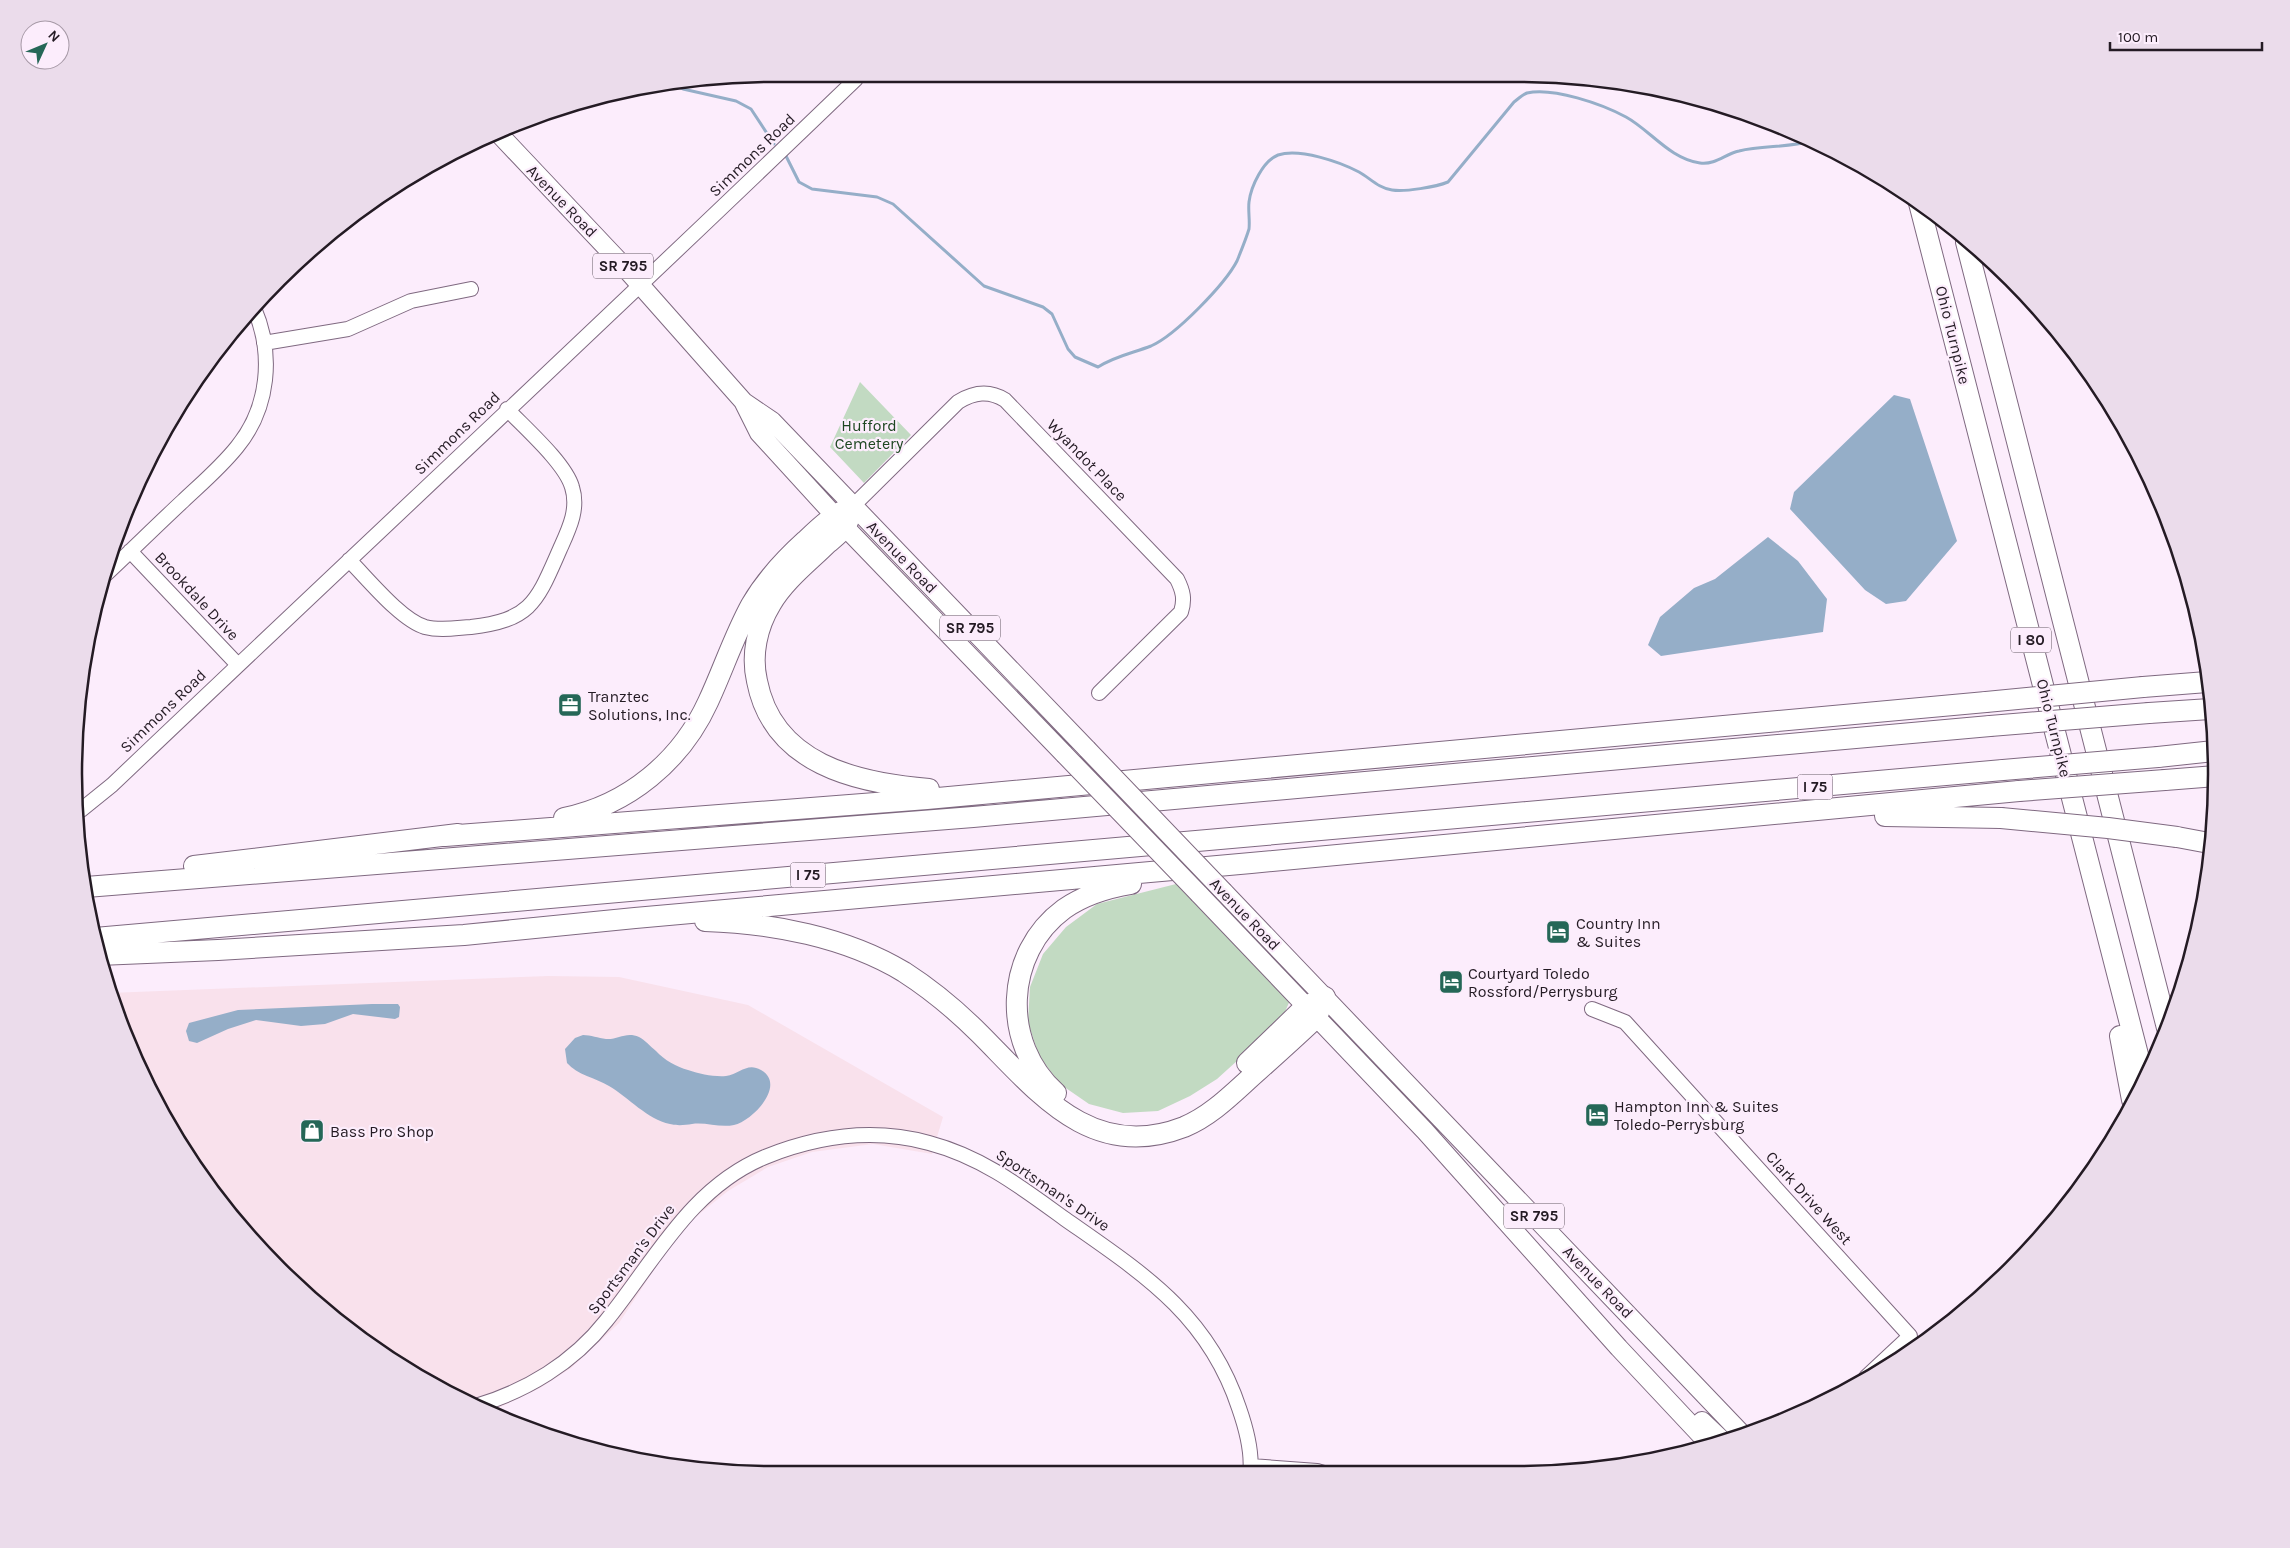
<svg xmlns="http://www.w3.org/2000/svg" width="2290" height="1548" viewBox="0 0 2290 1548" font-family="Karla,sans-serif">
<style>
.commercial{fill:#f9e1ec}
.green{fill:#c2dac2}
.water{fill:#95aec8}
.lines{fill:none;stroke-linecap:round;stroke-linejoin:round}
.stream{stroke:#95aec8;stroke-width:3}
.minor-casing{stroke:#7f6980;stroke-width:16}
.major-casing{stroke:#7f6980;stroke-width:20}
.highway-casing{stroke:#7f6980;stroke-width:22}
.minor{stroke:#fff;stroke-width:14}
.major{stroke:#fff;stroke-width:18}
.highway{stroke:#fff;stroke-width:20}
.major-bridge-casing{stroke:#7f6980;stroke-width:20;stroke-linecap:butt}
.highway-bridge-casing{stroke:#7f6980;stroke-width:22;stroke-linecap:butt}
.major-bridge{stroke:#fff;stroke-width:18}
.highway-bridge{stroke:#fff;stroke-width:20}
.labels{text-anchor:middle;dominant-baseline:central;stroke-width:4.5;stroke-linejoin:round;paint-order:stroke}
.shield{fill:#fcedfc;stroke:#655a65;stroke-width:1}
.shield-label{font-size:15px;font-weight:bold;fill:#241b24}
.street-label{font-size:16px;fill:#241b24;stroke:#fcedfc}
.park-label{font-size:16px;fill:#1e4722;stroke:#fcedfc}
.poi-label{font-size:16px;fill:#241b24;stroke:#fcedfc;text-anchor:start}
.rim{fill:none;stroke:#241b24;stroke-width:2.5}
</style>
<rect width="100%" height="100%" fill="#fcedfc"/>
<path class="commercial" d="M548,976L619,977L748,1005L943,1117L932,1154L873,1144L812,1152L768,1167L728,1191L693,1219L661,1259L619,1323L599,1342L571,1368L540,1388L492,1411L464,1402L348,1330L279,1269L167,1124L109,993Z"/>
<path class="green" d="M860,382L911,435L864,483L830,447Z
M1176,884L1291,998L1281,1021L1217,1079L1190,1096L1158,1111L1123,1113L1089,1104L1060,1084L1039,1056L1028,1022L1030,987L1043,954L1066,927L1097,904Z"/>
<path class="water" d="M1894,395L1910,399L1957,541L1906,601L1886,604L1865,590L1790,509L1794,492Z
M1768,537L1798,561L1827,599L1823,632L1661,656L1648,645L1660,617L1694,588L1715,579Z
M372,1004H398L400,1007L399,1017L395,1019L353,1014L325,1024L301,1026L256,1020L228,1029L197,1043L189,1041L186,1031L189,1023L238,1010Z
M583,1035C591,1035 598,1038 606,1039C618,1040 626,1031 639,1037C645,1040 650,1046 656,1051C664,1060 677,1067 688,1070C700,1074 714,1077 726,1076C740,1074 747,1062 761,1070C787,1085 752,1121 734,1125C720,1128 706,1122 692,1124C685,1125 678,1126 670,1124C647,1119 629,1098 609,1086C596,1078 577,1075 567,1063L565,1049L575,1038Z"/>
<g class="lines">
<path class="stream" d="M670,83L683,89L736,101L751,109L774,144
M786,156L799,182L812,189L877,197L893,204L984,286L1043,307L1052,314L1068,349L1075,357L1098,367C1115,356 1133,353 1151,346C1176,335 1225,284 1237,261C1241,251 1246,239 1249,229C1250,220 1248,211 1249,202C1251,186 1263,161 1278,155C1300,148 1340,162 1359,172C1370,178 1378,188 1392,190C1405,192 1436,187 1448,182L1514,102C1518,99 1522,95 1527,93C1553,87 1602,104 1626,117C1650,130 1670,159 1700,163C1716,165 1725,154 1739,151C1762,145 1788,148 1811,141"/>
<defs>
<path id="minor" d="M264,343L348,329L411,301L471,289
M853,506L958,402C974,392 989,390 1005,400L1177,579C1183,591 1185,599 1181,612L1099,693
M130,551L238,665
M349,560C368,579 401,620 425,627C440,631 456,628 471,627C532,620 537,601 560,549C569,529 579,509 572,487C565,463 525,428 507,409
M103,577C130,552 156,526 183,501C201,484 221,467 237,447C269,408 274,354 254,308
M81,810L112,785C360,549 610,316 856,79
M1592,1009L1625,1022L1910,1336L1866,1377
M476,1406C526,1391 573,1363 606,1321C654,1262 690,1188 765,1157C817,1136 874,1128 929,1143C982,1157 1021,1187 1065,1219C1142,1273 1208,1314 1239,1408C1246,1428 1253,1452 1250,1474
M1251,1466L1317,1471L1327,1474"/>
<path id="major" d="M500,135L619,261L743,401L759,433L845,527L1064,754
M744,402L772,421L1087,749
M1224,892L1742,1434
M1199,894L1425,1131L1619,1348L1709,1444
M1702,1421L1722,1440"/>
<path id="highway" d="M1919,203L2144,1078
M1966,242L2167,1028
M853,506C851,513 849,522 845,527C841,533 834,538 828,543C809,562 785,580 771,604C757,627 751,655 757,681C773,764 856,783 929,789
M2143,687L2207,682
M2149,713L2210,709
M2158,757L2214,751
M2165,780L2216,776
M1885,816L2001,818
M564,818C628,805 681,761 708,702C723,670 734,636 751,605C765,581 784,560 805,541C821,526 832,515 853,506
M445,836L927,799L1986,702
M2177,837L2209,843
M194,866L458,834
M86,887L973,817L1990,726
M705,921C772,923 846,937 904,972C932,990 956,1010 980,1034C1037,1091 1091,1163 1184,1127C1213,1115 1235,1091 1259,1070C1278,1053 1298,1035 1317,1017L1325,997
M95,938L2003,770
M99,955L218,950L464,935L635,918L1251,863L2019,791
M2120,1036L2132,1100
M1247,1063L1306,1006L1325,997
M1056,1093C1001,1044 1004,953 1064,909C1084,895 1107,888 1131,884"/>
</defs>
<use href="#minor" class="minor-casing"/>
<use href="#major" class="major-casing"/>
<use href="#highway" class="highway-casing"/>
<use href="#minor" class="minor"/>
<use href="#major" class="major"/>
<use href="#highway" class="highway"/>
<defs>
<path id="major-bridge" d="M1087,749L1224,892
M1064,754L1199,894"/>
<path id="highway-bridge" d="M1986,702L2143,687
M1990,726L2149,713
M2003,770L2158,757
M2019,791L2165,780
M2001,818L2108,828L2177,837"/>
</defs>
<use href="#major-bridge" class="major-bridge-casing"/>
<use href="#highway-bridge" class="highway-bridge-casing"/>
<use href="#major-bridge" class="major-bridge"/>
<use href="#highway-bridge" class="highway-bridge"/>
</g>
<defs>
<symbol id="office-square" viewBox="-11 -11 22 22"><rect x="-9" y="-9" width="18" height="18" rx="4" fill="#256757" stroke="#fcedfc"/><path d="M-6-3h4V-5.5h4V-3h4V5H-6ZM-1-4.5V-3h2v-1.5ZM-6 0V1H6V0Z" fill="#fff"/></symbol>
<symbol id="hotel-square" viewBox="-11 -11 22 22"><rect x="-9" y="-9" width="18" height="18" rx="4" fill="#256757" stroke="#fcedfc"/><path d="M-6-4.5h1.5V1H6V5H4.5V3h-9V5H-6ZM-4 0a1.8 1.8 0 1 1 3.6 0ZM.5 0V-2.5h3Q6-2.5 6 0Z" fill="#fff"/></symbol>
<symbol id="shop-square" viewBox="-11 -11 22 22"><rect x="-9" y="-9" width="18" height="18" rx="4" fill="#256757" stroke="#fcedfc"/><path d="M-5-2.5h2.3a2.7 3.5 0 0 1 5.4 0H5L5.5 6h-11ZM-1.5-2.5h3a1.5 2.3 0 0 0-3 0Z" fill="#fff"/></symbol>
</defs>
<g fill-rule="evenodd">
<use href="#office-square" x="556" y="691" width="28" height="28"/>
<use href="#hotel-square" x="1544" y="918" width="28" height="28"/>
<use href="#hotel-square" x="1437" y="968" width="28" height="28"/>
<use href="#hotel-square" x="1583" y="1101" width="28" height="28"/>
<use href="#shop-square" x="298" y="1117" width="28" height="28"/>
</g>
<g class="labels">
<g class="shield">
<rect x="593" y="253.5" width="60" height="25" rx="4"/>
<rect x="940" y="615.5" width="60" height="25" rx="4"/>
<rect x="2011" y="627.5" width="40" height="25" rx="4"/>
<rect x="1797.5" y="774.5" width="35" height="25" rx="4"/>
<rect x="790.5" y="862.5" width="35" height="25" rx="4"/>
<rect x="1504" y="1203.5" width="60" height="25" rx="4"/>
</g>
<g class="shield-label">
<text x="623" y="266">SR 795</text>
<text x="970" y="628">SR 795</text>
<text x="2031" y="640">I 80</text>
<text x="1815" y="787">I 75</text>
<text x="808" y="875">I 75</text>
<text x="1534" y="1216">SR 795</text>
</g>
<g class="street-label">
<text transform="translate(752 155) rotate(-44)">Simmons Road</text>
<text transform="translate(562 201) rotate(46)">Avenue Road</text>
<text transform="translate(1953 335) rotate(76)">Ohio Turnpike</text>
<text transform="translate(457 433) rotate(-44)">Simmons Road</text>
<text transform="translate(1087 460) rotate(46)">Wyandot Place</text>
<text transform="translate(902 557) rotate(46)">Avenue Road</text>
<text transform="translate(197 596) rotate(47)">Brookdale Drive</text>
<text transform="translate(163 711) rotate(-44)">Simmons Road</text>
<text transform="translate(2054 728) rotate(76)">Ohio Turnpike</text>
<text transform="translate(1245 914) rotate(46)">Avenue Road</text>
<text transform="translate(1053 1190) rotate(34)">Sportsman's Drive</text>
<text transform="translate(1809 1198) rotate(48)">Clark Drive West</text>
<text transform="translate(631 1259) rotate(-53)">Sportsman's Drive</text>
<text transform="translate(1598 1282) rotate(46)">Avenue Road</text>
</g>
<g class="park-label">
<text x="869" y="425">Hufford<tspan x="869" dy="18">Cemetery</tspan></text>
</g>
<g class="poi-label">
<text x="588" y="696">Tranztec<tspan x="588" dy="18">Solutions, Inc.</tspan></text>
<text x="1576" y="923">Country Inn<tspan x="1576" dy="18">&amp; Suites</tspan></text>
<text x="1468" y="973">Courtyard Toledo<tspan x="1468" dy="18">Rossford/Perrysburg</tspan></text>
<text x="1614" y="1106">Hampton Inn &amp; Suites<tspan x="1614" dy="18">Toledo-Perrysburg</tspan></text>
<text x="330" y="1131">Bass Pro Shop</text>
</g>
</g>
<path d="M0 0H2290V1548H0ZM774 82H1516A692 692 0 0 1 2208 774V774A692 692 0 0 1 1516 1466H774A692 692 0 0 1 82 774V774A692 692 0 0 1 774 82Z" fill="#ebdceb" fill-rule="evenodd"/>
<path class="rim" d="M774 82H1516A692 692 0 0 1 2208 774V774A692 692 0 0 1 1516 1466H774A692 692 0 0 1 82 774V774A692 692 0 0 1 774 82Z"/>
<g transform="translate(45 45) rotate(46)"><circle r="24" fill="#fcedfc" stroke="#a699a6"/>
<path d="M0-4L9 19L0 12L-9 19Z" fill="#256757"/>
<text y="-8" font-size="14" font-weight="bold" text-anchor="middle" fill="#241b24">N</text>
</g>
<path d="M2110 42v8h152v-8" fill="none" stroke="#241b24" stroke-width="2.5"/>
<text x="2118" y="42" font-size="15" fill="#241b24" stroke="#fcedfc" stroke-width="4" paint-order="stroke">100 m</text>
</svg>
